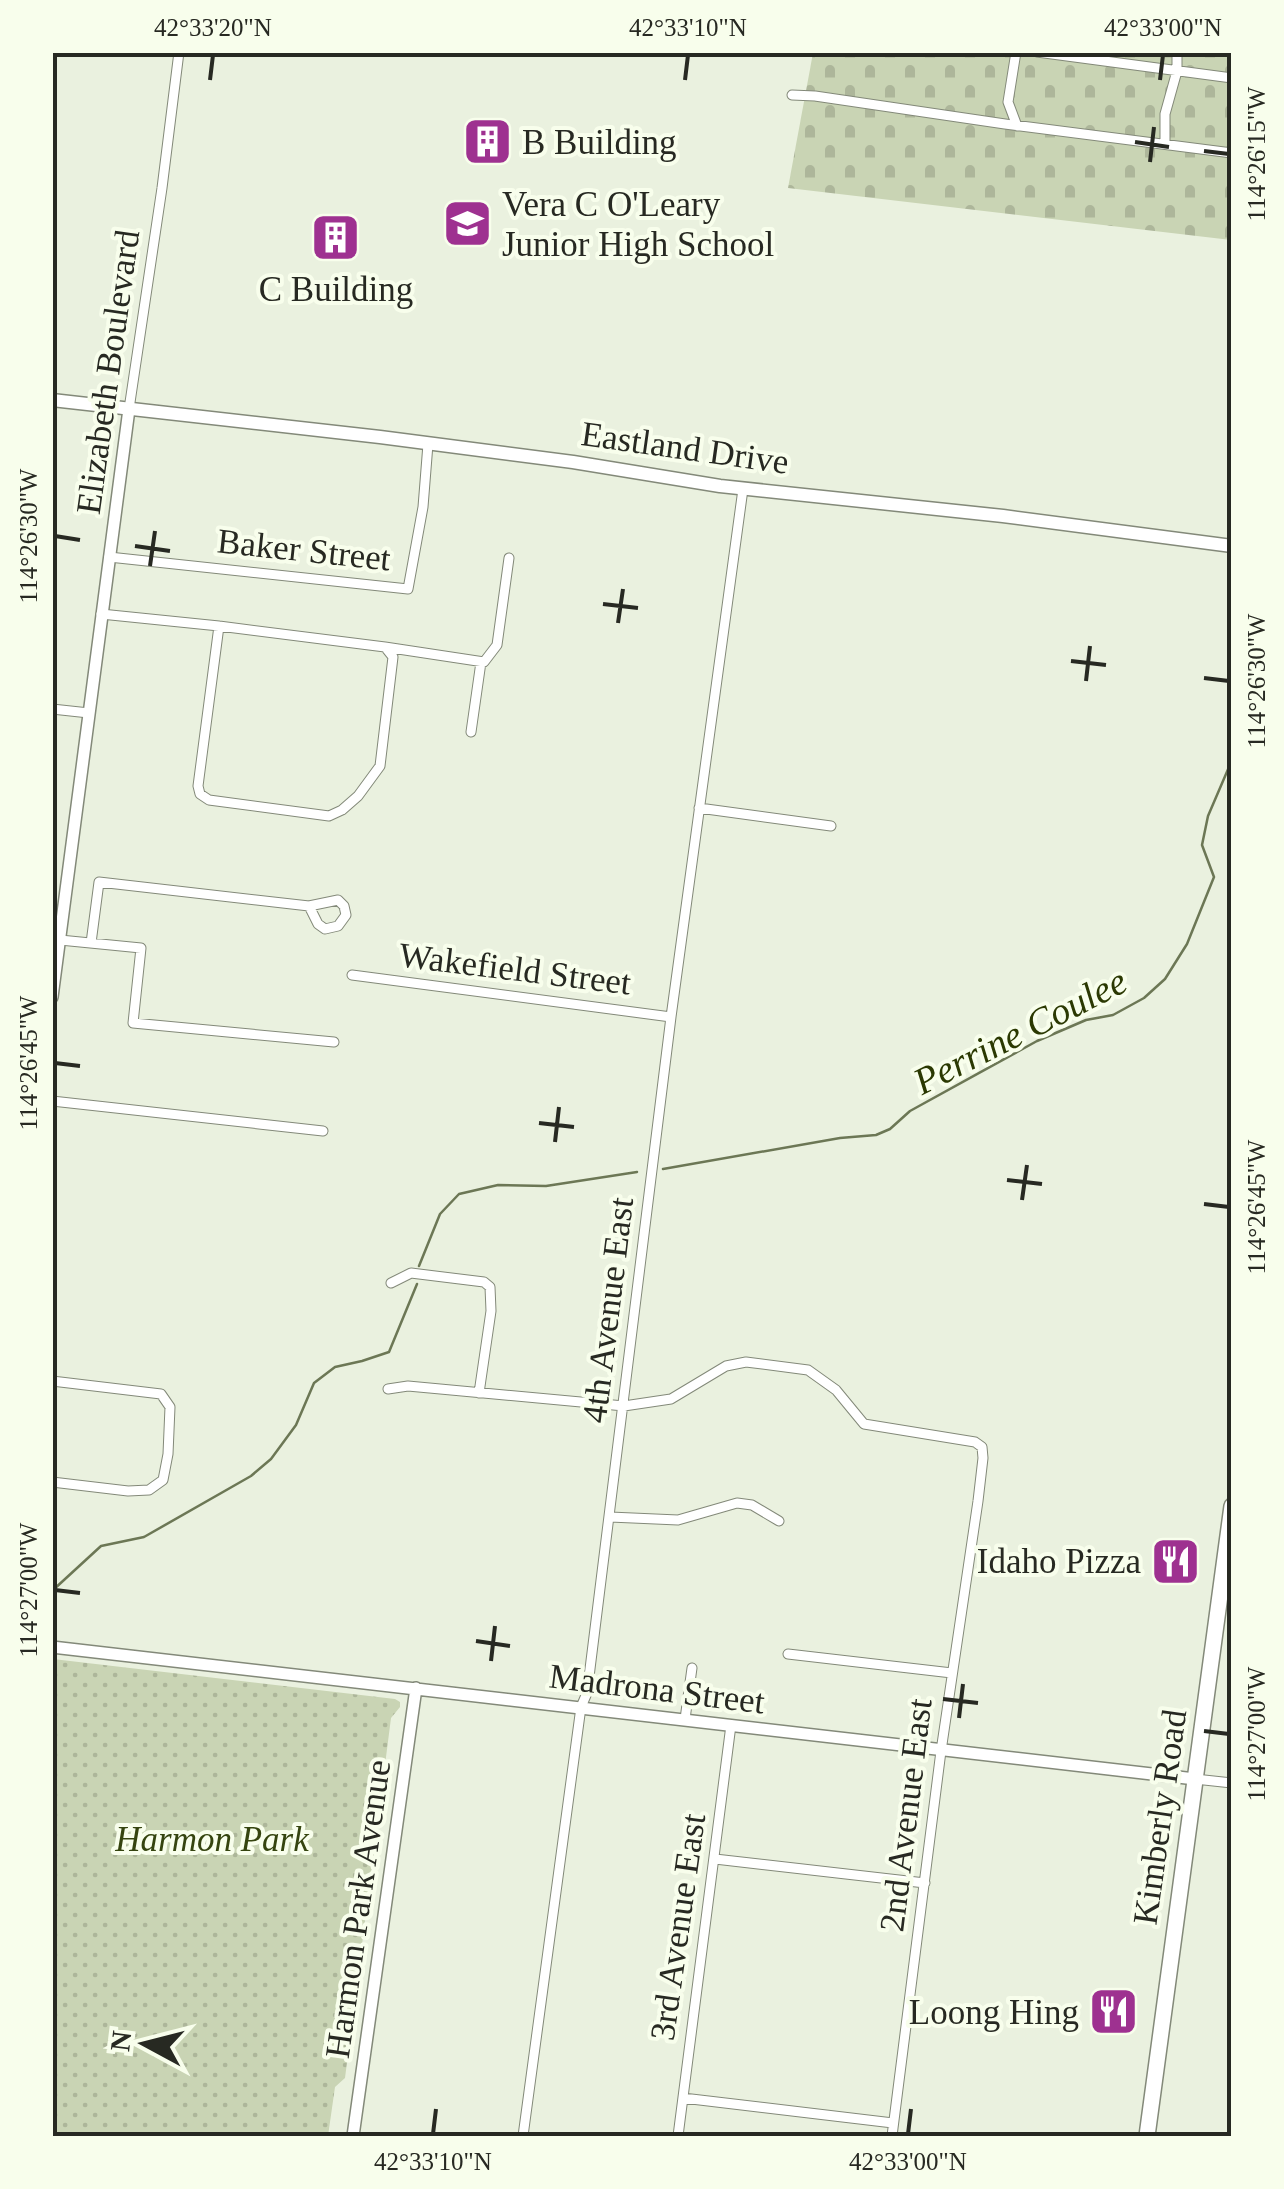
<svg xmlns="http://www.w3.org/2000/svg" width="1284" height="2189" viewBox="0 0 1284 2189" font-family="Georgia,serif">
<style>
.cemetery{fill:url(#cemetery-stones)}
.park{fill:url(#park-dots)}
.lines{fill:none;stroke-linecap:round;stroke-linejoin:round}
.stream{stroke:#6c7755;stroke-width:2.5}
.minor-casing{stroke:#838979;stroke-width:11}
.tertiary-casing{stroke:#838979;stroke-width:14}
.secondary-casing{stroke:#838979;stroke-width:15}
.primary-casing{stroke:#838979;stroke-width:18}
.minor{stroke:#fff;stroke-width:9}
.tertiary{stroke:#fff;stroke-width:11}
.secondary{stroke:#fff;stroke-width:12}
.primary{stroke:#fff;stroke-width:15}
.ticks{fill:none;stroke:#272922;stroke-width:4}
.labels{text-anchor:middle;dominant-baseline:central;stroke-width:8;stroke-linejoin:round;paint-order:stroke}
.poi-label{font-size:35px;fill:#272922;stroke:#f8feec;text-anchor:start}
.street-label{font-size:35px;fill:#272922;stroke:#f8feec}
.park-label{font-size:35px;font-style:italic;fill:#35440f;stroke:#f8feec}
.water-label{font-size:38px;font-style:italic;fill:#2b3902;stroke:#f8feec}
.neatline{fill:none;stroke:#272922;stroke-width:4}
.ticks-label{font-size:25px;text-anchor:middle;fill:#272922}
</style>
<defs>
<pattern id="cemetery-stones" width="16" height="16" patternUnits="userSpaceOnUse" patternTransform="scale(2.5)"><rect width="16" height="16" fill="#c9d4b4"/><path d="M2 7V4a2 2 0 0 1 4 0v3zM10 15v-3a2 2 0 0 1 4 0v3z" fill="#adb69a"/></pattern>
<pattern id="park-dots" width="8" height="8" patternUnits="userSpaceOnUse" patternTransform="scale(2.5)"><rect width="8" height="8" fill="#c9d4b4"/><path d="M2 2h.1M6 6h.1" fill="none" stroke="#adb69a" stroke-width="1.8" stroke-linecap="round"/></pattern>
</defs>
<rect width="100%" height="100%" fill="#eaf1df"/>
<path class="cemetery" d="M813,53H1231V240L788,188Z"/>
<path class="park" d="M53,1659L395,1699L400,1702V1707L391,1718L345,2078L335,2087L328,2136H53Z"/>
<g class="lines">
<path class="stream" d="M663,1169L840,1138L876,1135L890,1129L910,1111L1037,1041L1086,1020L1113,1015L1144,998L1165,979L1187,944L1214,877L1202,845L1208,816L1232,760
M419,1266L440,1214L459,1194L498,1185L546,1186L637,1172
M52,1591L101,1546L144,1537L251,1476L271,1459L296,1425L314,1383L335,1367L362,1361L389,1352L417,1284"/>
<defs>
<path id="minor" d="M1016,52L1008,102L1017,126
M1037,52L1232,78
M792,95L815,96L1005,124L1232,153
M1165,143V114L1177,71V52
M129,409L162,188L179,52
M109,557L408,589L423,507L428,444
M101,614L219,626L385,647L393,657L380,766L358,796L342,810L329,816L209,800L200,794L198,786L219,626
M385,647L484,662L497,645L509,558
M52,709L89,713
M471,732L481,662
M699,808L831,826
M60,940L141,948L133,1023L334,1042
M91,943L99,882L309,906L338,900L344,906L346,915L338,926L325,929L318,924L309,906
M352,975L671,1017
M52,1101L323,1131
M391,1283L411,1273L484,1282L490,1287L491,1311L479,1393
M52,1381L161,1394L170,1407L168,1454L163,1480L149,1490L128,1491L52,1482
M388,1389L408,1386L624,1406L671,1399L726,1366L746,1362L808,1370L836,1390L864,1424L975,1442L982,1447L983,1458L978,1501L941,1751L892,2136
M610,1517L678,1520L737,1503L752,1505L779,1521
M788,1654L952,1673
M685,1719L692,1668
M1195,1779L1232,1783
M715,1859L925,1883
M683,2098L893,2123
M523,2136L581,1707L587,1693L671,1017L743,489
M678,2136L731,1725"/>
<path id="tertiary" d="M52,997L129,409
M52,1647L1195,1779
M353,2136L416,1688"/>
<path id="secondary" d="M52,400L380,437L573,462L720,486L1003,516L1232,546"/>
<path id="primary" d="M1147,2136L1232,1506"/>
</defs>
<use href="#minor" class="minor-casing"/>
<use href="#tertiary" class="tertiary-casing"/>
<use href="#secondary" class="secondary-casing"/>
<use href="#primary" class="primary-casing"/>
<use href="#minor" class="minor"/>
<use href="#tertiary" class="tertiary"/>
<use href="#secondary" class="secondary"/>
<use href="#primary" class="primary"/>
</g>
<path class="ticks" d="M210,80L213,55M685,80L688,55M1160,80L1163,55M1135,142L1169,147M1204,151L1229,154M1150,162L1154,127M55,536L80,540M135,546L170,551M150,566L155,531M603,604L638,608M618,623L623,589M1071,661L1106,665M1204,678L1229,681M1086,681L1090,646M55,1063L80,1066M539,1123L574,1127M555,1142L559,1107M1007,1180L1042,1184M1022,1200L1027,1165M1204,1204L1229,1207M55,1590L80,1593M476,1641L510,1646M491,1661L495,1626M943,1699L978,1703M959,1718L963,1684M1204,1731L1229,1734M433,2134L436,2109M908,2134L911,2109"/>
<defs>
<symbol id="building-square" viewBox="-11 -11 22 22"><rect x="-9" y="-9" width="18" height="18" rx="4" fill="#9e3190" stroke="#f8feec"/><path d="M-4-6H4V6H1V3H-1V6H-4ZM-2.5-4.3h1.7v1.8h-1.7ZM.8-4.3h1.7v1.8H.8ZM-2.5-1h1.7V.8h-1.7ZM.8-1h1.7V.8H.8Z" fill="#fff"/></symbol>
<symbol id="school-square" viewBox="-11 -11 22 22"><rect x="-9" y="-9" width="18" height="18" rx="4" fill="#9e3190" stroke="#f8feec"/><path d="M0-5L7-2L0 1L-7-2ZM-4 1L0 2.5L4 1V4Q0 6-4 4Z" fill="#fff"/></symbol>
<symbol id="restaurant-square" viewBox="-11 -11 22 22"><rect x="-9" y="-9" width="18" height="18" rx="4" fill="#9e3190" stroke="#f8feec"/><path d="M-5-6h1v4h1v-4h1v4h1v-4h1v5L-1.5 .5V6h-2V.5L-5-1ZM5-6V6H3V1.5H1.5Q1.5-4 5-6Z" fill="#fff"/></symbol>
</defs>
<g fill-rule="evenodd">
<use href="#building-square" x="460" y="114" width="55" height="55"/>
<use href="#school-square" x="440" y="196" width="55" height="55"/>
<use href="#building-square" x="308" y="210" width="55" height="55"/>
<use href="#restaurant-square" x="1148" y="1534" width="55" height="55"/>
<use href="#restaurant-square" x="1086" y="1984" width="55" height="55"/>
</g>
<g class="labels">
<g class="poi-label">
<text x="522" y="142">B Building</text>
<text x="502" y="204">Vera C O'Leary<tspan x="502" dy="40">Junior High School</tspan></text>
<text x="336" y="289" text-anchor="middle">C Building</text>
<text x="1141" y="1561" text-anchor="end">Idaho Pizza</text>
<text x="1079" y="2012" text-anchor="end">Loong Hing</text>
</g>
<g class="street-label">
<text transform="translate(108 372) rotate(-82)">Elizabeth Boulevard</text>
<text transform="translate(685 448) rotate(8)">Eastland Drive</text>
<text transform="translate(304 550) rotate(6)">Baker Street</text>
<text transform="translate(515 969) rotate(7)">Wakefield Street</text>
<text transform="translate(608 1310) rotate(-83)">4th Avenue East</text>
<text transform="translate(657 1689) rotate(7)">Madrona Street</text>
<text transform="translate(906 1815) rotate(-83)">2nd Avenue East</text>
<text transform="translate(1160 1817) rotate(-82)">Kimberly Road</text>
<text transform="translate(358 1909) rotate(-82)">Harmon Park Avenue</text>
<text transform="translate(678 1927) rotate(-82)">3rd Avenue East</text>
</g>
<g class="park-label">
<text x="212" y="1839">Harmon Park</text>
</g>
<g class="water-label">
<text transform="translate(1020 1031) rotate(-27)">Perrine Coulee</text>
</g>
</g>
<rect width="1284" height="2189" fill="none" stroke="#f8feec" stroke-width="110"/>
<g transform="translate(145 2044) rotate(277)" stroke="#f8feec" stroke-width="8" paint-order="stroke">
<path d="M0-8L18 38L0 25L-18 38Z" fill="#272922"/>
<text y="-15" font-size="28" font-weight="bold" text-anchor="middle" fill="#272922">N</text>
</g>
<rect x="55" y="55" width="1174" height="2079" class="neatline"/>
<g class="ticks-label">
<text x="213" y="36">42°33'20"N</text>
<text x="688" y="36">42°33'10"N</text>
<text x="1163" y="36">42°33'00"N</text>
<text transform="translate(1256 154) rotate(-90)" y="9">114°26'15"W</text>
<text transform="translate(28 536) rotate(-90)" y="9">114°26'30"W</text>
<text transform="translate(1256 681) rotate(-90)" y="9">114°26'30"W</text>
<text transform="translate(28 1063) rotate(-90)" y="9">114°26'45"W</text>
<text transform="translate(1256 1207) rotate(-90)" y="9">114°26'45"W</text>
<text transform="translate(28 1590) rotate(-90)" y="9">114°27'00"W</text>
<text transform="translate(1256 1734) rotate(-90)" y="9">114°27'00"W</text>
<text x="433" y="2170">42°33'10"N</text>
<text x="908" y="2170">42°33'00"N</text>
</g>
</svg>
